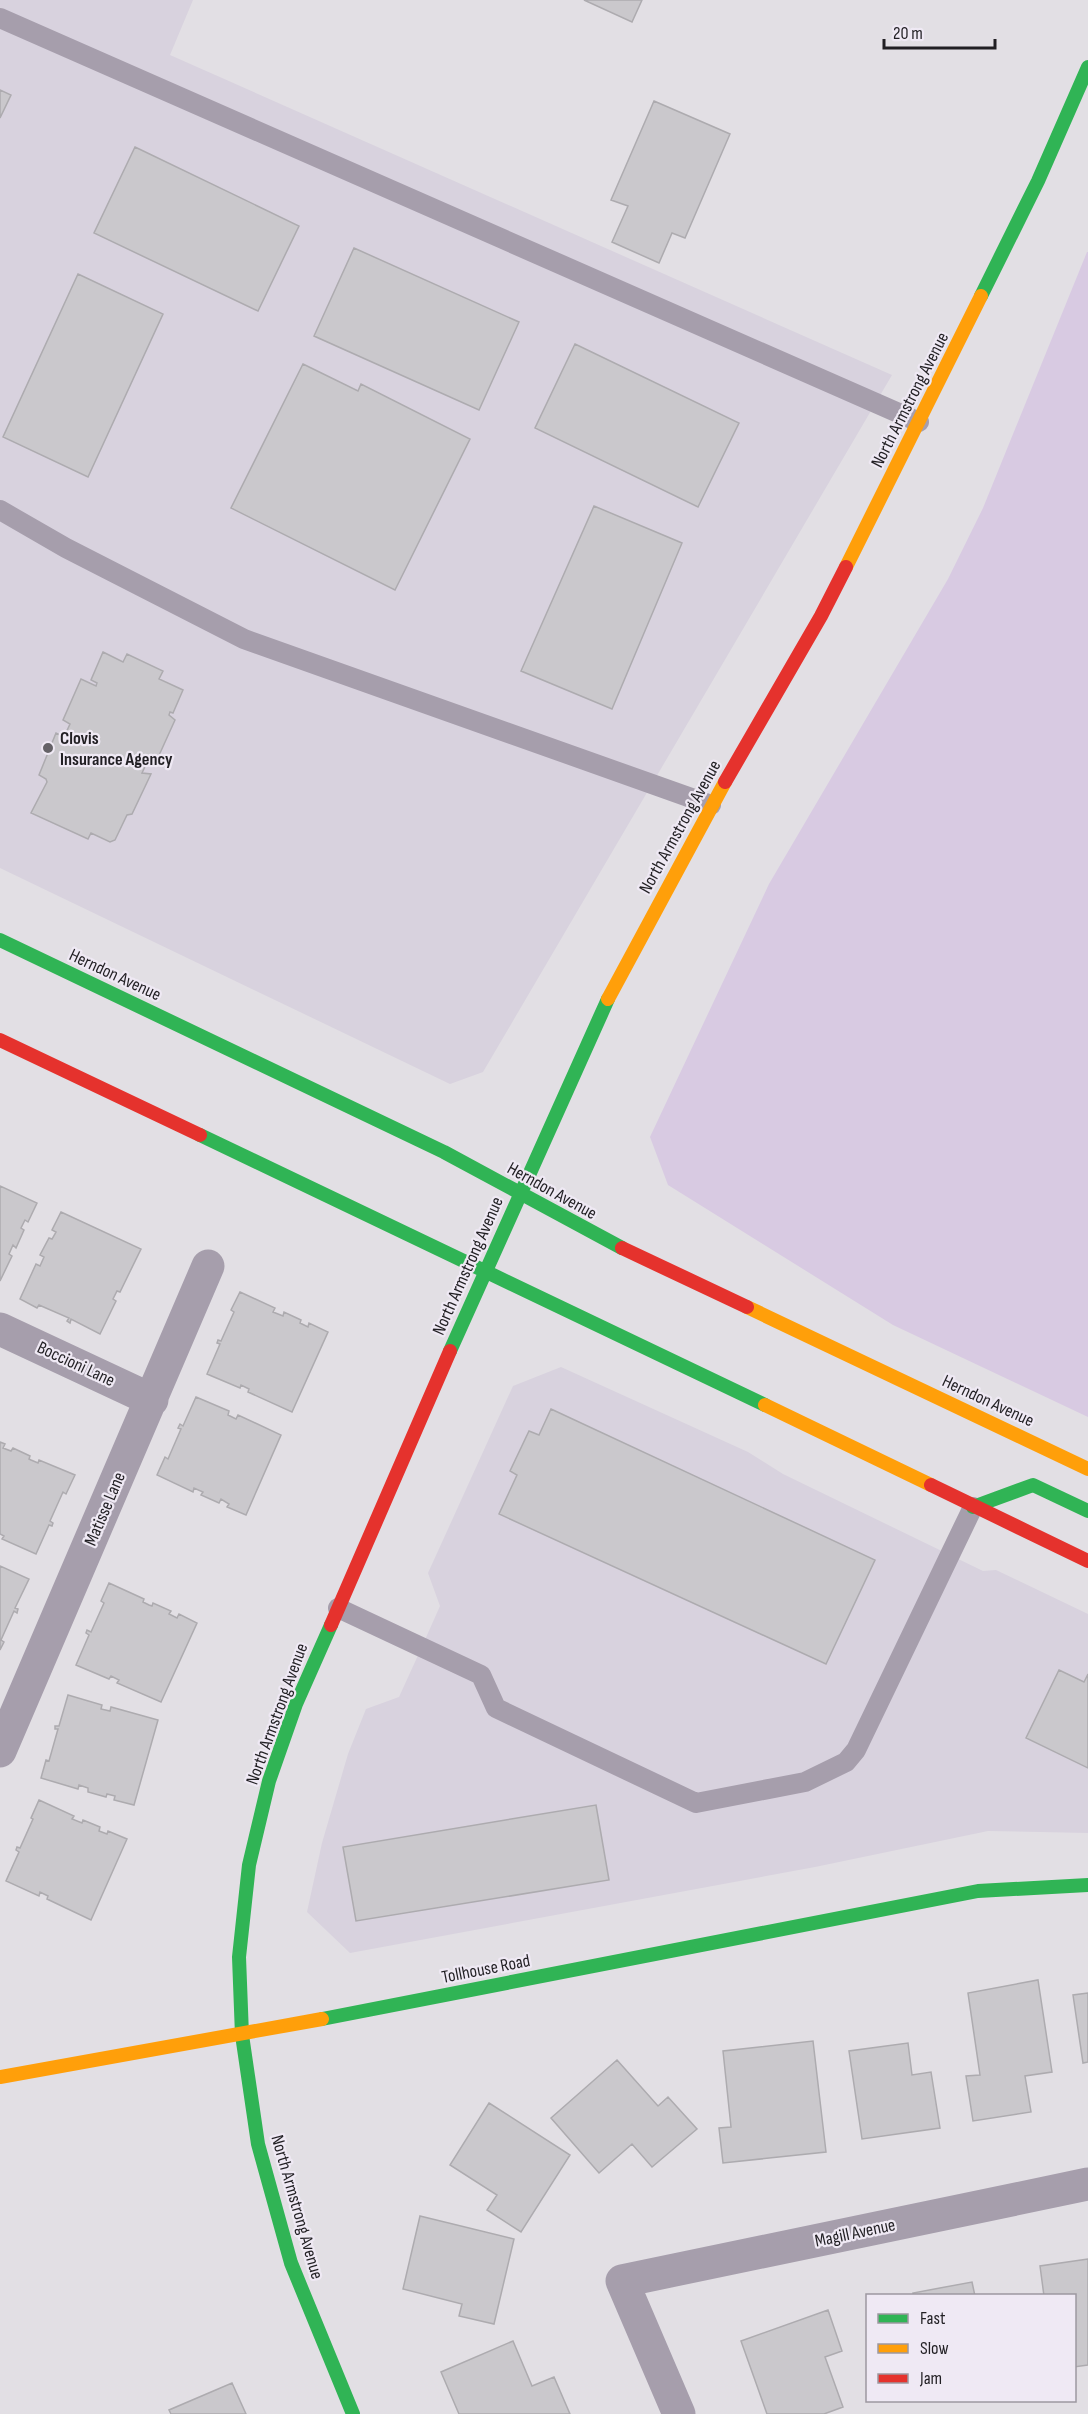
<svg xmlns="http://www.w3.org/2000/svg" width="1088" height="2414" viewBox="0 0 1088 2414" font-family="'Sofia Sans Condensed',sans-serif">
<style>
.built{fill:#d8d2de}
.green{fill:#d8cae2}
.building{fill:#cac8cc;stroke:#adabaf;stroke-width:1.5}
.lines{fill:none;stroke-linecap:round;stroke-linejoin:round}
.lane{stroke:#a69eac;stroke-width:20}
.street{stroke:#a69eac;stroke-width:33}
.fast{stroke:#30b455;stroke-width:14}
.slow{stroke:#ff9f0a;stroke-width:14}
.jam{stroke:#e5322d;stroke-width:14}
.poi-dot{fill:#656267;stroke:#efe9f4;stroke-width:2}
.labels{text-anchor:middle;dominant-baseline:central;stroke-width:4.5;stroke-linejoin:round;paint-order:stroke}
.street-label{font-size:18px;fill:#211f23;stroke:#efe9f4}
.poi-label{font-size:18px;font-weight:bold;fill:#211f23;stroke:#efe9f4;text-anchor:start}
</style>
<rect width="100%" height="100%" fill="#e2dfe4"/>
<path class="built" d="M0,0H193L170,55L892,375L483,1072L450,1084L0,868Z
M561,1367L748,1452L783,1474L983,1571L996,1570L1088,1614V1833L988,1831L815,1867L350,1953L307,1912L322,1843L348,1754L366,1709L399,1697L420,1651L440,1606L428,1573L513,1386Z"/>
<path class="green" d="M1087,252H1088V1417L893,1325L668,1185L650,1137L769,884L948,579L983,508Z"/>
<path class="building" d="M584,0H642L632,22Z
M0,90L11,95L0,118Z
M654,101L730,134L685,238L672,233L659,263L612,242L628,206L611,200Z
M135,147L299,226L258,311L94,233Z
M354,248L519,322L479,410L314,336Z
M78,274L163,314L88,477L3,437Z
M575,344L739,423L698,507L535,428Z
M303,364L358,391L361,384L470,439L395,590L231,508Z
M594,506L682,543L612,709L521,671Z
M103,652L123,662L127,654L163,671L159,679L183,690L173,713L170,712L169,715L175,720L156,762L150,756L142,773L151,774L132,814L127,815L115,840L110,842L91,833L88,839L31,813L47,782L46,779L39,775L56,733L64,737L70,724L63,720L81,679L96,686L97,683L91,680Z
M0,1186L37,1203L28,1222L25,1220L21,1228L24,1230L16,1248L13,1245L9,1254L12,1256L0,1281Z
M61,1212L141,1249L120,1292L117,1291L113,1299L116,1301L100,1334L71,1319L70,1323L67,1321L69,1318L39,1305L37,1308L20,1299L36,1264L40,1266L44,1257L40,1255L49,1238L52,1239L56,1232L52,1230Z
M240,1292L275,1308L273,1312L283,1316L284,1312L301,1320L300,1323L308,1327L309,1323L328,1332L292,1412L248,1392L249,1389L241,1385L240,1388L207,1374L220,1344L217,1343L218,1340L221,1341L234,1312L231,1310Z
M196,1397L229,1411L228,1415L236,1419L238,1415L281,1435L246,1515L227,1507L229,1504L221,1499L219,1503L201,1495L203,1492L194,1488L193,1492L157,1475L165,1457L168,1459L181,1429L178,1428L180,1424L183,1426Z
M551,1409L875,1560L826,1664L499,1514L517,1475L510,1471L529,1431L539,1435Z
M0,1442L5,1444L3,1448L11,1451L13,1448L30,1456L29,1459L31,1460L38,1463L39,1460L75,1475L66,1494L63,1492L50,1521L53,1523L52,1526L49,1525L36,1554L2,1539L4,1536L0,1534Z
M0,1566L29,1579L15,1608L18,1609L17,1613L14,1611L1,1640L4,1642L0,1650Z
M109,1583L144,1599L143,1602L149,1605L152,1606L153,1603L171,1611L169,1614L177,1618L179,1614L197,1623L161,1702L117,1683L119,1680L111,1676L109,1679L76,1665L89,1635L86,1633L87,1630L91,1632L104,1603L101,1601Z
M1059,1670L1084,1682L1088,1674V1768L1026,1738Z
M68,1695L102,1705L101,1709L110,1711L111,1707L158,1720L134,1805L114,1800L115,1796L107,1794L106,1797L88,1792V1788L79,1785L78,1789L41,1778L46,1760L49,1761L58,1729H55V1726H59Z
M39,1800L74,1816L72,1819L82,1823L83,1820L100,1827L99,1831L107,1834L108,1831L127,1839L91,1920L47,1899L48,1896L40,1892L39,1896L6,1881L19,1852L16,1850L17,1847L20,1848L33,1819L31,1818Z
M596,1805L609,1880L356,1921L343,1847Z
M1038,1980L1052,2072L1025,2076L1031,2112L973,2121L966,2076L980,2075L968,1993Z
M1088,1993V2062L1083,2063L1073,1995Z
M813,2041L826,2152L723,2163L719,2128L731,2127L723,2051Z
M908,2043L912,2075L931,2072L940,2128L862,2139L849,2051Z
M617,2060L658,2106L668,2097L697,2129L652,2167L632,2144L599,2173L551,2118Z
M489,2103L570,2155L521,2232L487,2210L497,2195L450,2165Z
M420,2216L514,2239L494,2324L459,2316L462,2304L403,2289Z
M1088,2259V2365L1074,2367V2296H1044L1040,2266Z
M972,2282L975,2296H914L913,2293Z
M828,2310L842,2351L825,2357L843,2407L824,2414H767L741,2341Z
M513,2341L532,2386L554,2377L570,2414H459L441,2372Z
M232,2383L246,2414H171L169,2410Z"/>
<g class="lines">
<path class="lane" d="M0,18L919,422
M0,510L66,548L244,639L711,805
M338,1608L481,1675L496,1708L696,1803L805,1782L846,1762L856,1750L973,1507"/>
<path class="street" d="M0,1329L152,1400
M0,1751L208,1266
M679,2414L622,2281L1088,2184"/>
<path class="fast" d="M981,296L1038,181L1088,67
M0,940L444,1152L622,1248
M200,1135L765,1405
M450,1351L608,999
M973,1507L1033,1485L1088,1511
M331,1625L296,1704L269,1781L249,1865L239,1957L242,2035L258,2144L291,2263L353,2414
M322,2019L978,1891L1088,1885"/>
<path class="slow" d="M846,567L981,296
M608,999L725,782
M747,1307L1088,1469
M765,1405L931,1485
M0,2077L322,2019"/>
<path class="jam" d="M725,782L821,616L846,567
M0,1040L200,1135
M622,1248L747,1307
M931,1485L1088,1561
M331,1625L450,1351"/>
</g>
<circle class="poi-dot" cx="48" cy="748" r="6"/>
<g class="labels">
<g class="street-label">
<text transform="translate(910 400) rotate(-63)">North Armstrong Avenue</text>
<text transform="translate(680 827) rotate(-61)">North Armstrong Avenue</text>
<text transform="translate(115 975) rotate(25)">Herndon Avenue</text>
<text transform="translate(552 1191) rotate(29)">Herndon Avenue</text>
<text transform="translate(468 1266) rotate(-66)">North Armstrong Avenue</text>
<text transform="translate(76 1364) rotate(25)">Boccioni Lane</text>
<text transform="translate(988 1401) rotate(25)">Herndon Avenue</text>
<text transform="translate(105 1509) rotate(-67)">Matisse Lane</text>
<text transform="translate(277 1714) rotate(-70)">North Armstrong Avenue</text>
<text transform="translate(486 1969) rotate(-11)">Tollhouse Road</text>
<text transform="translate(297 2207) rotate(74)">North Armstrong Avenue</text>
<text transform="translate(855 2233) rotate(-12)">Magill Avenue</text>
</g>
<g class="poi-label">
<text x="60" y="738">Clovis<tspan x="60" dy="21">Insurance Agency</tspan></text>
</g>
</g>
<rect x="866" y="2294" width="210" height="108" fill="#efe9f4" stroke="#9d98a0" stroke-width="1.5"/>
<rect x="878" y="2314" width="30" height="9" fill="#30b455" stroke="#9d98a0" stroke-width="1.5"/>
<text x="920" y="2324" font-size="18" fill="#211f23">Fast</text>
<rect x="878" y="2344" width="30" height="9" fill="#ff9f0a" stroke="#9d98a0" stroke-width="1.5"/>
<text x="920" y="2354" font-size="18" fill="#211f23">Slow</text>
<rect x="878" y="2374" width="30" height="9" fill="#e5322d" stroke="#9d98a0" stroke-width="1.5"/>
<text x="920" y="2384" font-size="18" fill="#211f23">Jam</text>
<path d="M884 39v9h111v-9" fill="none" stroke="#211f23" stroke-width="3"/>
<text x="893" y="39" font-size="18" fill="#211f23" stroke="#efe9f4" stroke-width="4.5" paint-order="stroke">20 m</text>
</svg>
